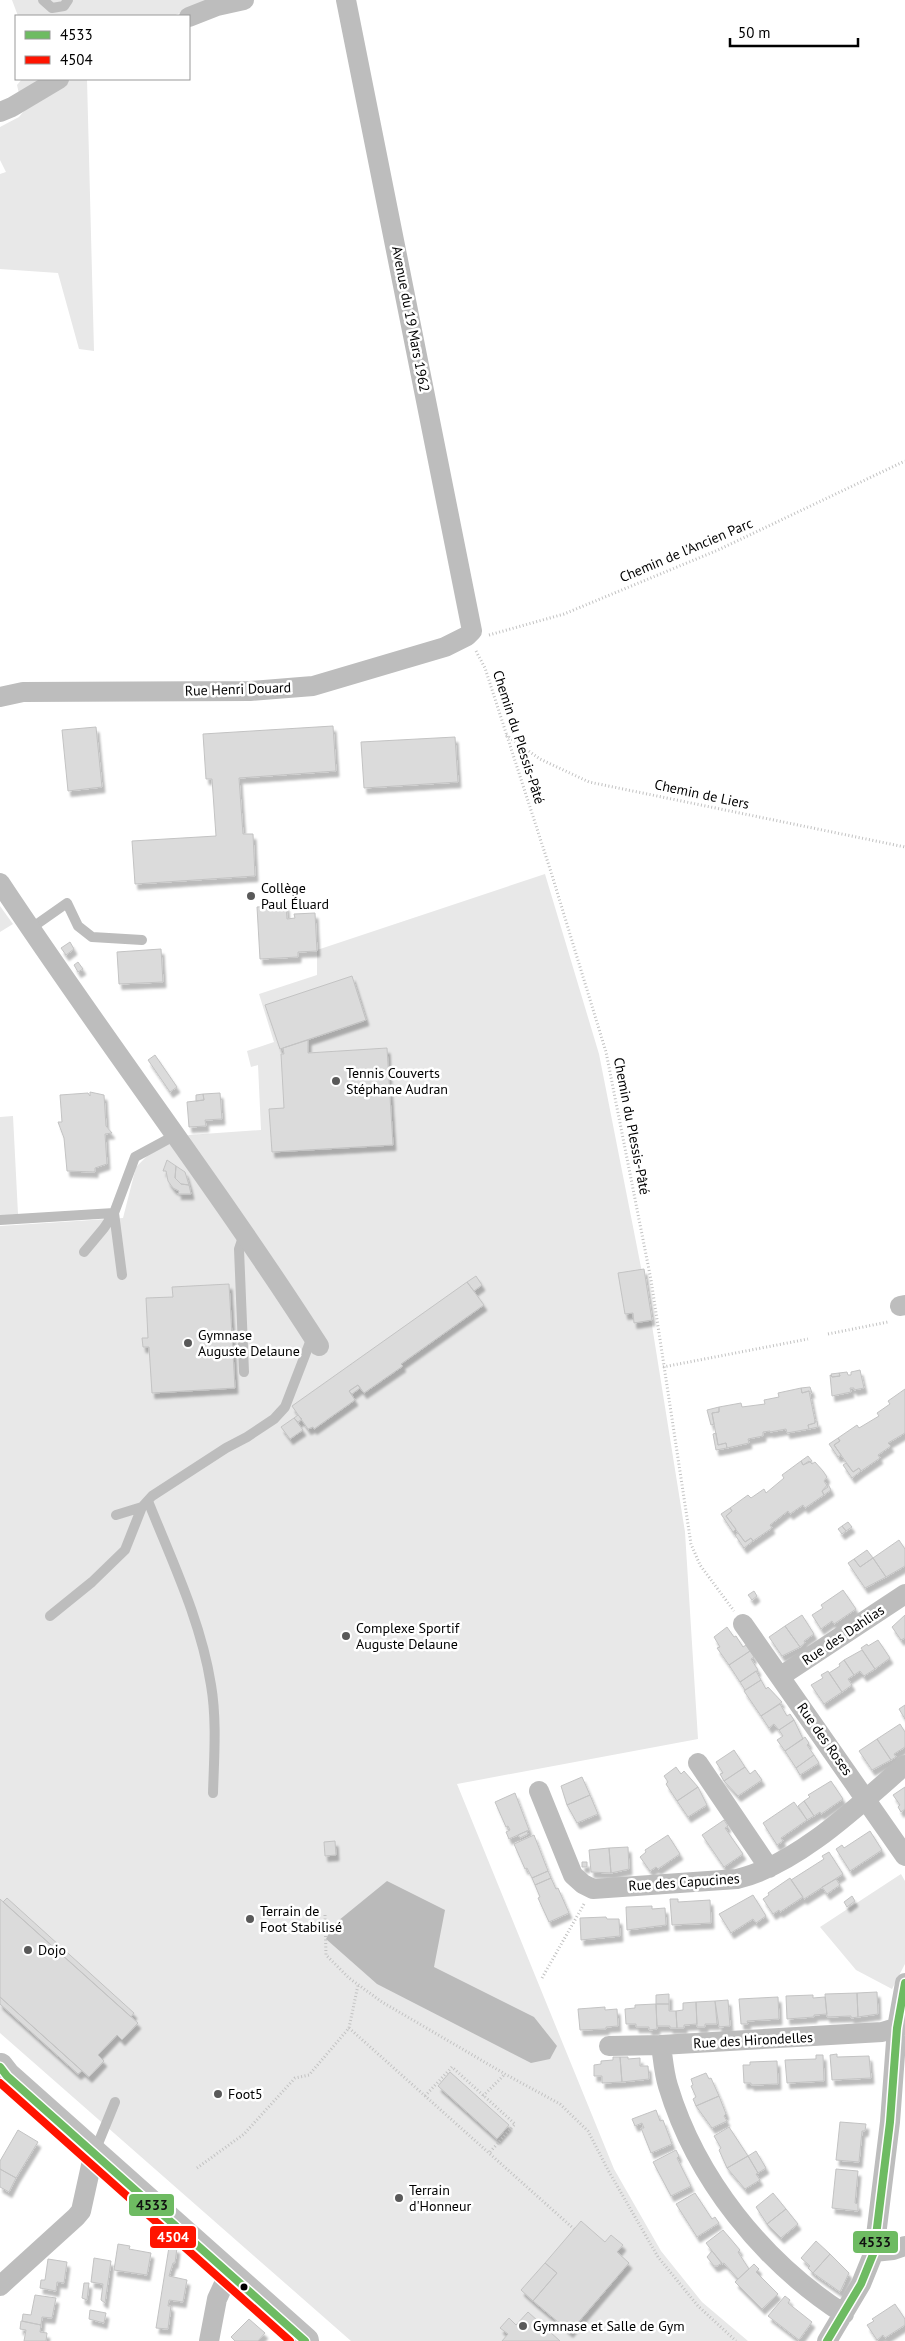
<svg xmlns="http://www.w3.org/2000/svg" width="905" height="2341" viewBox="0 0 905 2341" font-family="'PT Sans',sans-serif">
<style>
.green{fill:#e8e8e8}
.water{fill:#bababa}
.building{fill:#dbdbdb;stroke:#c3c3c3;filter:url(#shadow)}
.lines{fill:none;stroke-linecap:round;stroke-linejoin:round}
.path{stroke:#c2c2c2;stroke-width:3;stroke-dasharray:1 2.5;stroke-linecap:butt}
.lane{stroke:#bdbdbd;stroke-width:10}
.street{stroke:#bdbdbd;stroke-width:20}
.secondary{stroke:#bfbfbf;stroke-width:28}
.bus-1-casing{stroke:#fff;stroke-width:11}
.bus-2-casing{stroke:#fff;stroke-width:11}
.bus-1{stroke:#6ebb62;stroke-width:8}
.bus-2{stroke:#ff1400;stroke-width:8}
.poi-dot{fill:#595959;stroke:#fff;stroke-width:2}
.bus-dot{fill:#000;stroke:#fff;stroke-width:2}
.labels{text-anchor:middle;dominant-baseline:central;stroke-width:5;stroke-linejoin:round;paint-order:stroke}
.street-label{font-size:14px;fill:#000;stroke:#fff}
.poi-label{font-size:14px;fill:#000;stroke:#fff;text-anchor:start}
.line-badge{stroke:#fff;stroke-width:2}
.badge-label{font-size:14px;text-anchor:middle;font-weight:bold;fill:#fff}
.pale-badge-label{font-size:14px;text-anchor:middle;font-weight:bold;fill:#111}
</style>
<defs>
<filter id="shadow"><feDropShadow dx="3" dy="5.5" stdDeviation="1" flood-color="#0004"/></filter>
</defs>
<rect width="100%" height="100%" fill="#fff"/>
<path class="green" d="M12,0H211L173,16H18Z
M22,79H55L60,83L69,79H87L94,351L79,349L58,273L0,269V174L6,172L0,160V127L19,117L28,106L20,98L17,85Z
M545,874L599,1054L650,1313L685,1532L698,1739L457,1784L614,2169L661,2251L702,2302L748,2341H351L0,2033V1226L123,1218L136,1167L149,1154L189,1135L261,1130L258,1065L251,1067L247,1051L274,1042L259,994L317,975V950Z
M0,906L13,924L0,932Z
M13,1116L18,1214L0,1216V1117Z
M901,1874L905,1881V1964L892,1989L856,1970L820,1927Z"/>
<path class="water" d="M387,1881L445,1910L434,1967L534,2017L557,2046L550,2059L531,2063L377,1984L326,1939L333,1925Z"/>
<path class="building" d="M333,726L336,771L239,778L243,834H253L255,876L135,884L132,841L216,836L212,779H206L203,734Z
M96,727L102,787L68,791L62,730Z
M455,737L458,782L364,788L361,742Z
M286,905L287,919L295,918L294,914L315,913L317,951L298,952V957L260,959L257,907Z
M70,942L74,949L66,955L61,948Z
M161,949L163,982L119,984L117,952Z
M78,962L83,969L78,972L74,965Z
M352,976L366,1020L280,1049L265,1005Z
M308,1040V1053L387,1048L393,1145L272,1152L269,1109L284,1108L281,1054H284L283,1048Z
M155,1055L177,1087L170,1092L148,1060Z
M90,1092L104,1095L106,1126L112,1133L105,1134L107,1164L95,1168V1172L67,1171L64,1138L58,1122H62L60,1095L88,1093L90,1096Z
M220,1093L222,1119L205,1120L206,1126L189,1127L187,1102L204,1100L203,1094Z
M203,1094L204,1100L196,1101V1095Z
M167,1160L176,1166L175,1178L181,1184L189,1185L191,1194H178L179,1191L173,1188L168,1181L166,1171H163Z
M176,1166L185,1172L189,1185L181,1184L175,1178Z
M644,1269L652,1320L634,1323L633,1313L625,1314L618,1273Z
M476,1276L482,1285L474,1291L467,1282Z
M467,1282L484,1305L401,1364L403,1366L364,1393L358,1385L349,1391L355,1400L314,1429L313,1427L308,1429L292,1406Z
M229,1284L235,1388L152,1393L149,1347H143L142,1338H148L146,1298L173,1297L172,1287Z
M860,1370L864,1388L854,1390V1388H850L851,1392L832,1396L830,1375L832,1377L840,1376L839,1373L847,1372L848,1375H851V1372Z
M839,1373L840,1376L832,1377L831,1374Z
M358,1385L360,1388L352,1394L349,1391Z
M810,1387L812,1393L809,1391L802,1393L801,1388Z
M801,1388L802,1393L809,1391L815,1421V1423L808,1425L809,1429L787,1433L786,1429L770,1432V1431L763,1432V1436L748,1439L749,1443L727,1448L726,1443L718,1445L712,1413L719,1412V1407L741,1403L742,1407L765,1404L764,1400L779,1397L778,1393Z
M905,1389V1433L888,1443L891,1446L878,1455L880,1458L861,1471L859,1468L853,1472L834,1445L840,1441L838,1438L857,1425L859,1428L879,1416L877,1413L890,1404L888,1401Z
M719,1407V1412L712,1413L714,1424L711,1425L707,1410Z
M298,1415L302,1419L298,1422L294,1418Z
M294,1418L303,1430L290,1439L281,1427Z
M815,1421H817L818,1427L809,1429L808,1425L815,1423Z
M716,1433L718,1445L726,1443L727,1448L716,1450L713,1434Z
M838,1438L840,1441L834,1445L841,1455L838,1457L829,1444Z
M808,1456L812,1461L803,1465L801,1461Z
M801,1461L803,1465L809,1461L812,1464L815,1462L823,1471L827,1477L824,1481L828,1487L822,1491L824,1495L805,1508L803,1505L790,1514L788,1511L770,1525L772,1528L753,1541L751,1538L745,1542L726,1516L732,1511L730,1508L748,1495L751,1498L764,1489L766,1493L784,1478L782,1475Z
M846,1463L853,1472L859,1468L861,1471L852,1478L843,1465Z
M828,1484L831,1490L824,1495L822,1491Z
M730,1508L732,1511L726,1516L736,1529L733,1532L721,1514Z
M848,1522L852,1527L846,1531L842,1526Z
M842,1526L846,1531L842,1534L838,1529Z
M738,1533L745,1542L751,1538L753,1541L744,1548L735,1535Z
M899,1540L905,1549V1566L886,1577L873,1558Z
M867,1550L873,1558L860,1567L854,1559Z
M873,1558L886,1577L865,1588L848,1563L854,1559L860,1567Z
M843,1590L856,1609L834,1624L832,1621L821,1629L812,1615L823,1608L821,1605Z
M754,1591L757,1596L752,1600L748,1595Z
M802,1615L814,1634L804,1641L805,1643L800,1647L785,1626Z
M905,1615V1638L901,1640L892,1627Z
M785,1626L800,1647L782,1656L769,1637Z
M727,1627L734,1637L736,1636L743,1647L746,1645L750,1651L729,1665L717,1648L720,1647L714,1637Z
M878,1640L890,1658L875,1669L861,1648L867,1644L868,1646Z
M862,1650L875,1669L864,1676L860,1671L854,1675L844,1660Z
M750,1651L754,1657L751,1659L758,1670L740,1682L729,1665Z
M844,1660L854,1675L848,1679L852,1685L842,1692L829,1673L840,1666L839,1664Z
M756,1671L761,1680L745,1690L740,1682Z
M828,1671L842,1692L824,1704L811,1685L823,1678L821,1675Z
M761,1680L766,1689L768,1687L782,1702L761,1716L744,1691Z
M780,1704L787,1716L790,1714L794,1720L779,1730L774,1724L769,1728L761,1716Z
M905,1705V1719L899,1709Z
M794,1720L803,1739L785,1751L777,1740L783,1736L779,1730Z
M900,1724L905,1732V1747L894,1754L896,1757L891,1760L877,1739Z
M805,1737L809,1743L807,1745L814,1755L796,1768L785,1751Z
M877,1739L891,1760L872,1770L859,1751Z
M734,1750L745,1767L724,1781L720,1774L723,1773L716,1762Z
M814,1755L819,1763L800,1775L796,1768Z
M676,1767L681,1774L684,1771L698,1787L677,1801L666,1784L668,1782L664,1776Z
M745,1767L750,1774L755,1770L762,1780L738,1796L724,1781Z
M582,1777L590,1795L567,1805L561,1786Z
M831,1781L843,1799L821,1814L820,1812L814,1816L804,1801L810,1797L808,1795Z
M698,1787L707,1805L688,1817L677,1801Z
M905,1787V1809L901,1812L898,1807L900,1805L893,1795Z
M515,1793L529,1830L509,1839L506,1832L510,1830L508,1826L506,1827L495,1802Z
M590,1795L598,1814L577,1823L567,1805Z
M804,1801L814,1816L807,1820L798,1806Z
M794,1802L807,1820L781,1838L783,1841L777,1845L763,1823Z
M724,1820L728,1826L725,1828L743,1854L724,1867L702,1835Z
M527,1831L528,1834L520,1838L518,1835Z
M870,1831L882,1850L850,1871L836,1849L842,1845L844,1848Z
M534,1835L548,1871L532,1878L527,1868L525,1869L514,1844Z
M668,1835L680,1854L658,1869L656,1867L650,1871L640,1857L646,1852L645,1850Z
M335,1841L336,1855L325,1856L324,1842Z
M628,1847L629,1869L611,1873L609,1848Z
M609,1848L611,1873L591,1872L589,1850Z
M829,1852L843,1874L804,1899L791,1880L824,1859L822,1856Z
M582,1862H587V1867H582Z
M548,1871L551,1878L535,1885L532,1878Z
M551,1878L556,1889L558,1888L569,1913L549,1922L538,1898L540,1897L535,1885Z
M790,1878L803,1897L780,1912L779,1910L773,1914L763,1899L769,1895L768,1893Z
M836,1879L840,1885L827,1894L822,1887Z
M753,1895L766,1916L756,1923L753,1919L731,1933L719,1914Z
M852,1896L855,1901L847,1907L844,1902Z
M7,1898L134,2013L131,2017L3,1902Z
M0,1899L138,2023L122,2040L117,2035L98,2055L104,2061L89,2077L0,1997Z
M670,1899H678V1902L710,1900L711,1923L672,1925Z
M652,1906V1909L665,1908L666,1925L627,1930L626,1907Z
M606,1917L607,1919H619L620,1936L581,1940L580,1918Z
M877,1992L878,2014L858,2017L857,1993Z
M857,1993L858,2017L851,2018V2016L827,2017L825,1994Z
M669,1994V2004H656V1995Z
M813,1995V1998L825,1997L827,2014L814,2015V2017L787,2019L786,1996Z
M0,1997L82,2071L78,2074L0,2004Z
M778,1997L779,2019L747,2021L748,2024H741L739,1999Z
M728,2000L730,2026L719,2027L715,2001Z
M715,2001L717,2024H705V2027H697L696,2002Z
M696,2002L697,2024L684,2025V2028H677L676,2011L683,2010V2003Z
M656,2004L657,2029L649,2030V2027H636V2024H626L625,2009L635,2008V2005Z
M656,2004H669V2011H676L677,2028H670V2026H657Z
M605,2007V2010L617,2009L618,2026L606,2027V2029L580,2030L578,2009Z
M837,2054V2057L869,2056L871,2078L832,2080L830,2055Z
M816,2055H823L824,2081L787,2083L785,2060L816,2059Z
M613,2057H620L622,2082L602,2083V2076H594V2065L601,2064V2061L613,2060Z
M620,2057H628V2059L640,2058V2066H648L649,2079L622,2082Z
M777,2061L778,2084L751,2085V2083H744L743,2065H750V2062Z
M450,2072L509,2125L497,2139L438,2086Z
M706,2073L709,2079L711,2078L719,2096L696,2106L693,2099L696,2097L691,2086L693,2085L691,2079Z
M719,2096L726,2114L724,2116L727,2121L712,2128L696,2106Z
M656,2110L660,2121L663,2120L672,2144L651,2153L641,2128H644L642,2123L635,2126L632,2119Z
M840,2122L866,2124L865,2131H862L859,2162L836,2160Z
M729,2127L748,2156L727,2168L719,2150L721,2148L714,2136Z
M18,2130L38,2142L16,2178L0,2169V2161Z
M676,2150L679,2156L677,2158L691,2186L671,2196L653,2162Z
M756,2151L766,2168L758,2173L748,2156Z
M748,2156L758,2173L756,2174L760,2180L745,2189L727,2168Z
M0,2169L16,2178L9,2192L0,2187Z
M836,2169L858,2171L855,2203L858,2204V2211L832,2208Z
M695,2193L712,2219L715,2217L719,2223L697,2237L676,2204Z
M773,2193L786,2209L767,2224L756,2207Z
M786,2209L798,2224L781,2238L767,2224Z
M581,2221L605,2242L611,2235L623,2245L617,2252L629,2263L570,2332L533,2301L557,2273L545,2263Z
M723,2230L740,2250L738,2252L749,2269L738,2279L724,2263L722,2264L706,2243Z
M816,2241L830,2254L813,2273L808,2268L810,2266L801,2258Z
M118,2244L130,2246L129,2249L151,2253L147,2275L114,2270Z
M169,2247L177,2248L175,2263H173L169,2276L187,2280L183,2302L169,2300L168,2306H171L168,2329L156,2328Z
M712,2251L722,2263L717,2266H714L707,2257Z
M830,2254L849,2273L840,2292L813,2273Z
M94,2258L111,2261L105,2303L101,2300L103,2284L91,2282Z
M48,2259L67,2262L64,2283L57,2282L56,2291L40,2288L41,2280H45Z
M545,2263L557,2273L533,2301L521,2290Z
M754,2264L759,2269L756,2272L778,2294L762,2309L735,2282Z
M84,2283H89L87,2300L82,2298Z
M35,2295L56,2298L52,2318L42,2317L41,2325L22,2321L23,2314L31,2315Z
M785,2296L790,2300L788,2303L812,2322L799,2340L768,2316Z
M895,2304L905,2319V2325L885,2338L883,2335L877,2340L867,2325L874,2321L872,2319Z
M90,2310L106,2313L104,2323L89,2319Z
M528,2312L560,2341H502L508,2334L500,2328L509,2318L516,2325Z
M249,2319L265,2333L258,2341H235L231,2337Z
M21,2321L41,2325L40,2332L47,2333L46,2341H24L26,2330L20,2329Z"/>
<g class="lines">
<path class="path" d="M489,635L564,614L718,550L905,461
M476,651L485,668L551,872L606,1052L651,1280L691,1544L700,1565L734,1611
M506,735L540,759L589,782L905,847
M828,1334L888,1322
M663,1367L808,1339
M325,1915L326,1955L349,1978L382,2002L505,2074L560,2104L588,2131L608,2170L658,2257L698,2306L736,2341
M542,1978L584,1904
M349,2028L574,2229
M425,2096L452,2067L515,2124L490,2152
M483,2096L505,2074
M197,2168L244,2134L295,2078L309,2075L349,2028L358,1985"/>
<path class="lane" d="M43,0L52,8L64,6L68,0
M30,929L67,903L78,926L92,937L142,940
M0,1220L114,1213L122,1275
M84,1252L104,1228L114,1213L135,1157L174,1136
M244,1372L239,1249L244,1234
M148,1501C172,1561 201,1621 211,1685C217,1720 214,1758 213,1793
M116,1515L142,1507
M50,1616L92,1582L125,1550L142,1507L152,1496L226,1448L247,1437L274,1419L285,1407L312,1337
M95,2151L115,2102"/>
<path class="street" d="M189,17L217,6L244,0
M0,112L12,107L59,79
M0,697L23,692L250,691L313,686L445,647L467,636L472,631L346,0
M0,883C103,1039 218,1188 319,1346
M900,1306L905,1305
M743,1624L905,1856
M781,1676L905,1594
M698,1763L769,1868
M539,1791L573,1875L583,1884L593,1889L737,1879C797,1865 859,1805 905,1765
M661,2045C663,2059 664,2073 668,2086C696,2179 763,2262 844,2314
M609,2046L661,2045L882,2032L905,2025
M874,2252L893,2250L905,2246
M0,2286L76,2217L81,2211L94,2152
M209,2341L217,2299L229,2273
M827,2341L861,2284L874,2252L890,2122L897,2028L905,1983"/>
<path class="secondary" d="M0,2067L7,2076L305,2341"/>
<defs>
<path id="bus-1" d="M0,2067L7,2076L305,2341
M827,2341L861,2284L874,2252L890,2122L897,2028L905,1983"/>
<path id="bus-2" d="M0,2083L290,2341"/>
</defs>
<use href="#bus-1" class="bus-1-casing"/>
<use href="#bus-2" class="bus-2-casing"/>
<use href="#bus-1" class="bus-1"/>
<use href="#bus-2" class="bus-2"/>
</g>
<g class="poi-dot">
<circle cx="251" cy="896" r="5"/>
<circle cx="336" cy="1081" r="5"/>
<circle cx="188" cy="1343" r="5"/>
<circle cx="346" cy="1636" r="5"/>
<circle cx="250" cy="1919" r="5"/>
<circle cx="28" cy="1950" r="5"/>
<circle cx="218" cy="2094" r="5"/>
<circle cx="399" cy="2198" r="5"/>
<circle cx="523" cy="2326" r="5"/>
</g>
<circle class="bus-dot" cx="244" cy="2287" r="4.5"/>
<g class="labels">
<g class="street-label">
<text transform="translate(411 319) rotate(79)">Avenue du 19 Mars 1962</text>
<text transform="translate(686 550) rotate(-23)">Chemin de l'Ancien Parc</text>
<text transform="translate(238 689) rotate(-2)">Rue Henri Douard</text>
<text transform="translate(519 737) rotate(72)">Chemin du Plessis-Pâté</text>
<text transform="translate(702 794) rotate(12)">Chemin de Liers</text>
<text transform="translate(632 1126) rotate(79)">Chemin du Plessis-Pâté</text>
<text transform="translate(843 1635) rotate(-34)">Rue des Dahlias</text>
<text transform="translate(825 1739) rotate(55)">Rue des Roses</text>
<text transform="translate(684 1882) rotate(-4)">Rue des Capucines</text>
<text transform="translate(753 2040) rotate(-3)">Rue des Hirondelles</text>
</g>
<g class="poi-label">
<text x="261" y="888">Collège<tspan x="261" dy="16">Paul Éluard</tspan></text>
<text x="346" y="1073">Tennis Couverts<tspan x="346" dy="16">Stéphane Audran</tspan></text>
<text x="198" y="1335">Gymnase<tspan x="198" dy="16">Auguste Delaune</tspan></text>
<text x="356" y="1628">Complexe Sportif<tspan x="356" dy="16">Auguste Delaune</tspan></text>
<text x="260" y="1911">Terrain de<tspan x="260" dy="16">Foot Stabilisé</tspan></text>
<text x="38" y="1950">Dojo</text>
<text x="228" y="2094">Foot5</text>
<text x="409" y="2190">Terrain<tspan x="409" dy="16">d'Honneur</tspan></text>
<text x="533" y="2326">Gymnase et Salle de Gym</text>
</g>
</g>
<g class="line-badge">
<rect x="128" y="2193" width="47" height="24" rx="5" fill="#6ebb62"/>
<rect x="149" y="2225" width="48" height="24" rx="5" fill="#ff1400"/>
<rect x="852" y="2230" width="47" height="24" rx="5" fill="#6ebb62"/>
</g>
<g class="badge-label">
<text x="173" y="2242">4504</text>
</g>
<g class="pale-badge-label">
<text x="152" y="2210">4533</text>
<text x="875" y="2247">4533</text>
</g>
<rect x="15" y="15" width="175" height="65" fill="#ffffff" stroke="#999999"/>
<rect x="25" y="31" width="25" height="8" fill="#6ebb62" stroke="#999999"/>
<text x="60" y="40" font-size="15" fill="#000000">4533</text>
<rect x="25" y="56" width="25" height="8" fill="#ff1400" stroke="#999999"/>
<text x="60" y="65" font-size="15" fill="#000000">4504</text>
<path d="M730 38v8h128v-8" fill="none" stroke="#000000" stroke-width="2.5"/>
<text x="738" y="38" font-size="15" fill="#000000" stroke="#ffffff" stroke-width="4" paint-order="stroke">50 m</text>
</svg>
